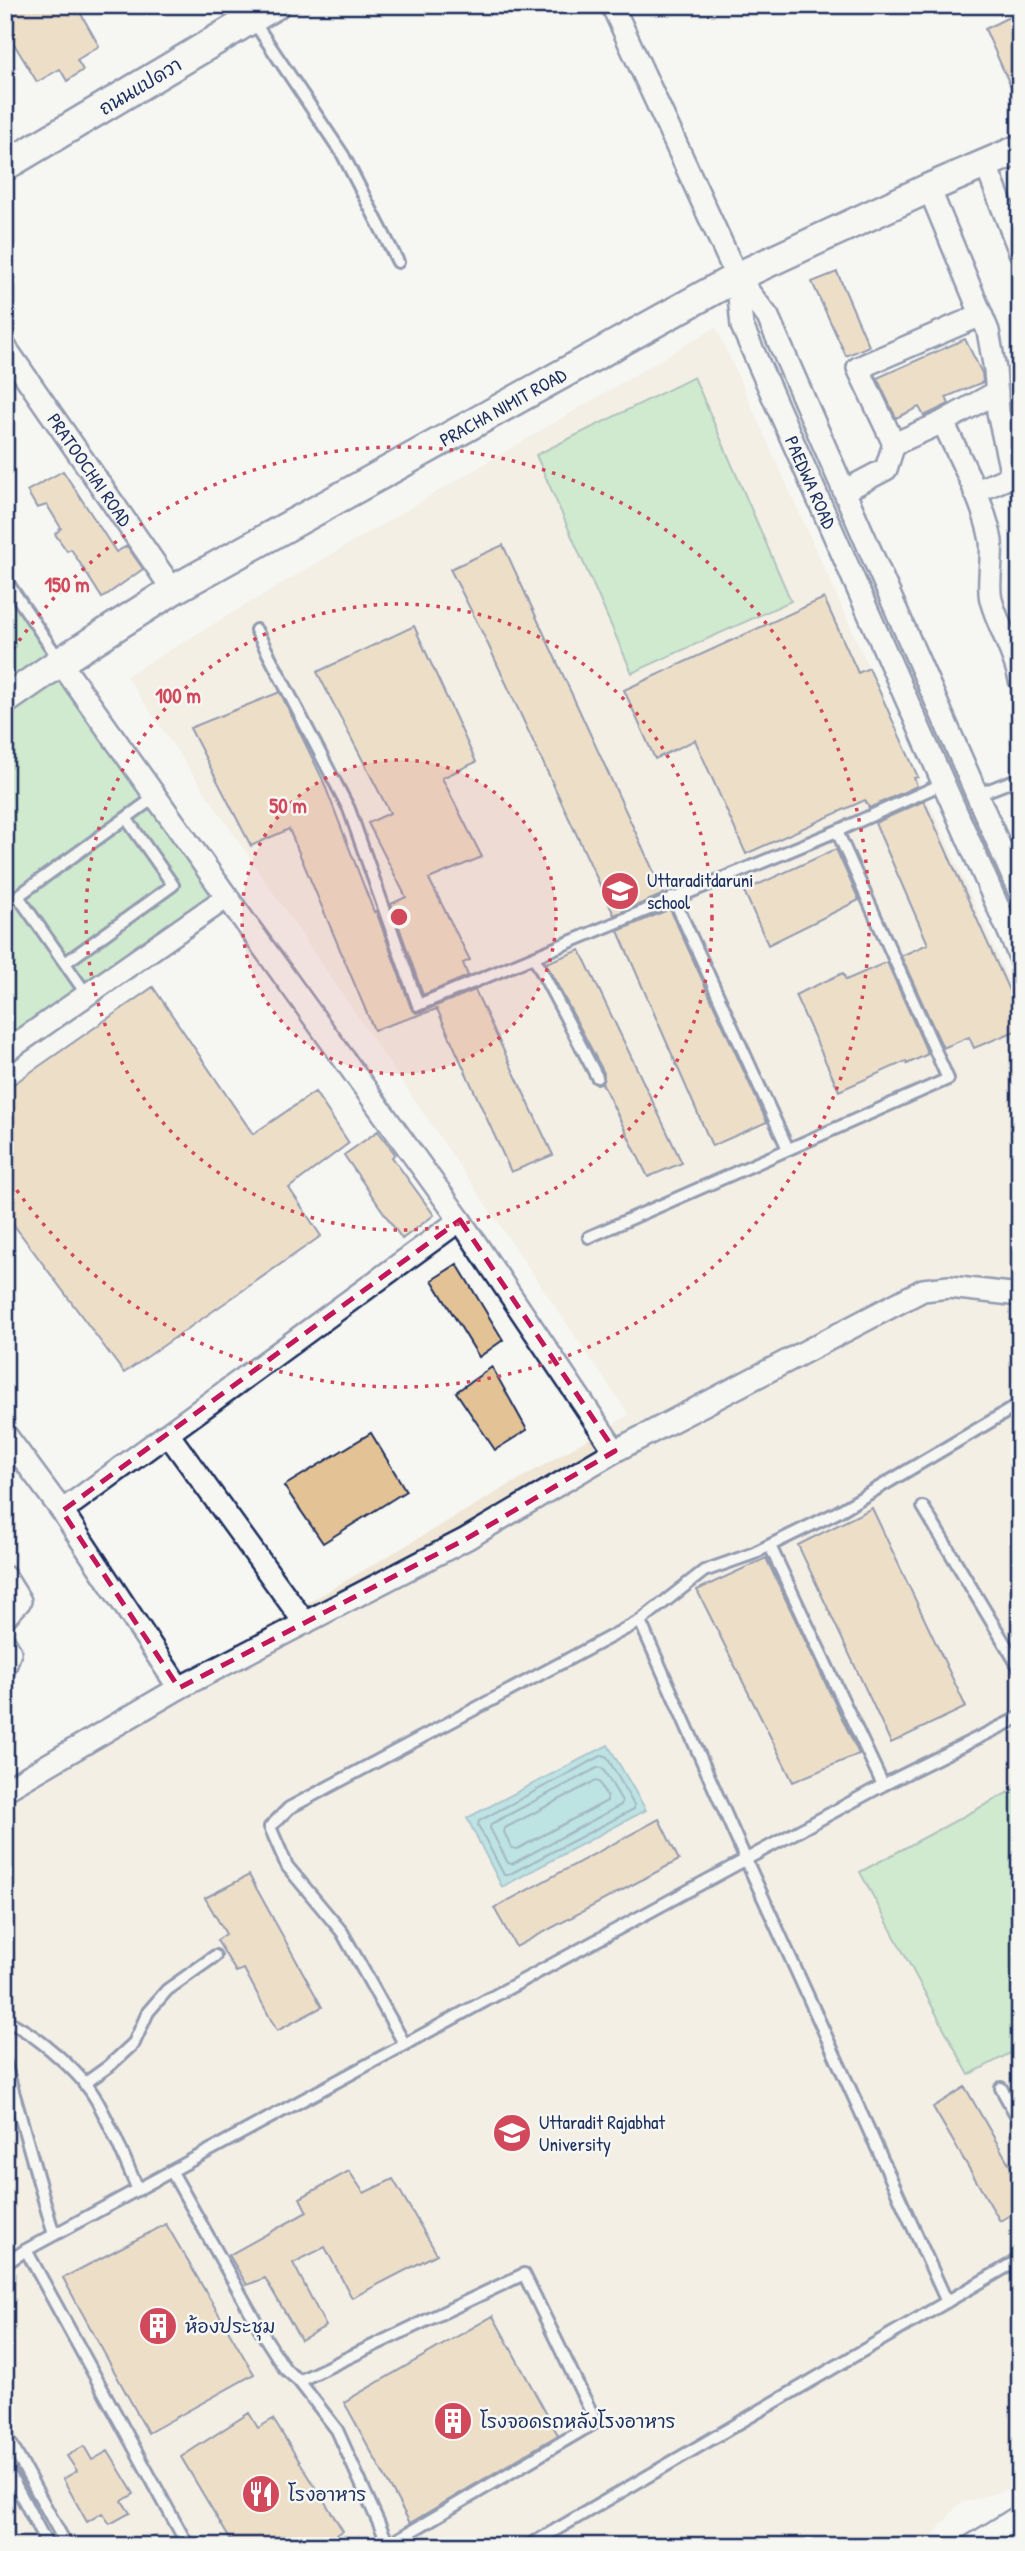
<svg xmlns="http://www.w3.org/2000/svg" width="1025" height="2551" viewBox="0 0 1025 2551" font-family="'Patrick Hand','Playpen Sans Thai',sans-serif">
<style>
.built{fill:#f0e6d6}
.green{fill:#a0dca3;stroke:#5e8680;stroke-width:2}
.water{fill:#7accd1;stroke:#548da3;stroke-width:2}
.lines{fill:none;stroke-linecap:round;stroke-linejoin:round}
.shore{stroke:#416e8c;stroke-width:2}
.building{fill:#e3c295;stroke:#1b2f5e;stroke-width:2}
.lane-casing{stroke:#1b2f5e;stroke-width:16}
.street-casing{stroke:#1b2f5e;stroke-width:26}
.secondary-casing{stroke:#1b2f5e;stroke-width:33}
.lane{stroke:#f6f6f2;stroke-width:10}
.street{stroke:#f6f6f2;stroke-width:21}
.secondary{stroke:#f6f6f2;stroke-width:28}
.marked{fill:none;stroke:#c2185b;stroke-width:5;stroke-dasharray:14 9;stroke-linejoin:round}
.ring{fill:none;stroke:#d1495b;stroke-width:3.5;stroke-dasharray:3.5 7}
.labels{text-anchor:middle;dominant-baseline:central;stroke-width:5;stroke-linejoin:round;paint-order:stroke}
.street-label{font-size:19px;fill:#1b2f5e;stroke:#f6f6f2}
.poi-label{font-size:19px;fill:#1b2f5e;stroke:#f6f6f2;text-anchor:start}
.centre{fill:#d1495b;stroke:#f6f6f2;stroke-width:3.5}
.ring-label{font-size:21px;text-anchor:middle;font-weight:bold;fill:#d1495b;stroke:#f6f6f2;stroke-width:5;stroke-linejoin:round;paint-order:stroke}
</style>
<rect width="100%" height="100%" fill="#f6f6f2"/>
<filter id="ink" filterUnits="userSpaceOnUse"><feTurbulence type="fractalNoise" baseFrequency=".0143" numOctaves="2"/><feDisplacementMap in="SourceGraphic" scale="14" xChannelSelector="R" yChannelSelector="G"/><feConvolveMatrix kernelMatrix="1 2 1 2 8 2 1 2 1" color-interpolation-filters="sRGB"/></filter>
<g filter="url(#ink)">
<path class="built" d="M716,327L1020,1005V2486L959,2504L924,2546H5V1780L629,1415L126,676Z"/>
<path class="green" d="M694,377L791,601L632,673L536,455Z
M5,579L227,897L5,1052Z
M1020,1786V2048L969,2075L860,1872Z"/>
<path class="water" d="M608,1745L646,1810L502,1887L467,1818Z"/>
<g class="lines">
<path class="shore" d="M603,1755L607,1757L634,1805V1809L508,1875H504L478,1825L479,1821Z
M599,1767L603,1769L622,1801L621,1805L512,1864L508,1863L490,1828L491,1824Z
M595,1781L599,1782L607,1797V1801L517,1849L512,1848L504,1832L505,1828Z"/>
</g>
<path class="building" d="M23,5H76L99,46L77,60L83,70L67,81L60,69L37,82L5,29V16Z
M1009,17L1020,47V107L985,29Z
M837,272L869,346L846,356L812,282Z
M965,339L982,373L983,382L946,397L949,404L924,416L919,407L896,418L877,378Z
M63,471L116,552L127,546L143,569L102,598L71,549L67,551L55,534L61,528L47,505L37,508L27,491Z
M503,545L664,894L614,915L485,638L450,569Z
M824,598L858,673L869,668L918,777L914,778L917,786L869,808L865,800L746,854L695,740L655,759L624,690Z
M414,626L476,762L442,778L482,857L429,879L470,960L463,963L468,976L423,995L391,904L406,897L368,823L390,813L317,672Z
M280,692L322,778L374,912L376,911L411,1008L416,1013L421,1012L475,990L553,1155L511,1172L437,1009L374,1030L289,829L251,846L190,728Z
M924,801L1020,1015V1029L974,1048L969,1037L943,1048L901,956L928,944L875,823Z
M836,849L859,900L768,945L744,891Z
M670,909L767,1122L712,1146L618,931Z
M580,950L682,1163L648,1177L602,1083L604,1073L546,963Z
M887,962L928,1054L907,1064L906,1061L839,1091L795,995L843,973L846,980Z
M153,987L253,1134L315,1092L349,1143L289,1188L321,1236L124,1373L5,1213V1090Z
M378,1131L395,1154L392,1157L434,1215L402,1239L344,1155Z
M457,1264L503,1340L479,1357L432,1280Z
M492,1367L527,1430L495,1450L456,1392Z
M371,1433L406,1491L323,1543L284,1486Z
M872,1508L966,1707L891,1743L798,1545Z
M766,1558L859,1754L793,1782L697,1590Z
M659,1819L679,1860L516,1947L494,1908Z
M249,1875L322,2007L277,2031L244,1969L236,1972L217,1940L226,1934L205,1898Z
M965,2087L1020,2183V2209L1000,2221L933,2107Z
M349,2171L364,2193L393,2179L437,2254L352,2298L325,2247L293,2263L326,2326L301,2340L265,2278L247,2285L229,2255L307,2212L300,2198Z
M166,2224L254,2374L148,2433L63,2278Z
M493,2316L558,2435L410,2523L344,2402Z
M249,2413L258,2428L273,2419L343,2531L317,2546H234L181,2457Z
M84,2446L92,2460L108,2451L134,2494L122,2501L130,2513L110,2524L102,2513L87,2522L63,2479L77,2471L67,2456Z"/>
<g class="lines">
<defs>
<path id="lane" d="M252,19L343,155L398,262
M5,579L60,661
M256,630L349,809L418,1005L837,831L942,784
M976,795L1020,778
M673,897L788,1149
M534,957L597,1077
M65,963L173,885L126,818
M87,995L18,896L155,797
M589,1237L948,1079L837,831
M923,1507L1020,1669
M770,1546L883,1785
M640,1621L746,1860L947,2302
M5,2020C35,2033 82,2073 97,2101C113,2129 125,2160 138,2190
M405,2045L342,1932L287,1866L270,1827L289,1808L640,1621L704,1571L752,1554L836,1513L1020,1404
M5,2063L54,2235
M84,2084L109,2066L134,2043L148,2012L167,1990L215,1956
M1001,2088L1020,2122
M172,2172L264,2336L285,2369L299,2381L337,2430L389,2546
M26,2250L188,2546
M5,2264L26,2250L883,1785L1020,1717
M299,2381L524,2274L596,2422L388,2545
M5,2433L67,2546
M5,2465L48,2546
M528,2546L1020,2259"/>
<g id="street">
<path d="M612,5L737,277L768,317L1020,893"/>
<path d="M985,163L1020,252"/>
<path d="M929,188L988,331L995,370L998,412L1012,476L975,492"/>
<path id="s1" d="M737,277L742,326L1020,957"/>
<path d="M981,315L858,368L894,444L943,422L997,392"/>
<path id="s2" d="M5,347L173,590"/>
<path d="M943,422C959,457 985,504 991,541C993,560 987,582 991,600C999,628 1014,652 1020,680"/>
<path d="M844,491L886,469L894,444"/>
<path d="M60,662L227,897L460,1220L615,1451"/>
<path d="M5,1052L227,897"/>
<path d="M5,1434L62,1511L179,1688"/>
<path d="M168,1434L305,1623"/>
<path d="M62,1511L460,1220"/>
<path d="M5,1577L20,1601L5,1617"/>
<path d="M5,1643L10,1652L5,1667"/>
<path d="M5,1790L179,1688L466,1539L615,1451L923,1290L949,1287L1020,1295"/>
<path d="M972,2546L1020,2516"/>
</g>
<g id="secondary">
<path d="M5,166L275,5"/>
<path id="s3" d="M5,700L60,662L173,590L737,277L929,188L1020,149"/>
</g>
</defs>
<use href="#lane" class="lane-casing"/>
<use href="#street" class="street-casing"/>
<use href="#secondary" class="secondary-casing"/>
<use href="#lane" class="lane"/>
<use href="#street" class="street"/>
<use href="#secondary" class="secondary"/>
</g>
</g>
<path d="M0 0H1025V2551H0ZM460,1220L615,1451L466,1539L179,1688L62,1511Z" fill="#f6f6f2" fill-opacity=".55" fill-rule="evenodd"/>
<path class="marked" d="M460,1220L615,1451L466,1539L179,1688L62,1511Z"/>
<circle cx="399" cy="917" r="157" fill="#d1495b" fill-opacity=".12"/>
<g class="ring">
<circle cx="399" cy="917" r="157"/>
<circle cx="399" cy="917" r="313"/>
<path d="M7 658A470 470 0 1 1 7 1176"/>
</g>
<defs>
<symbol id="school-disc" viewBox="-11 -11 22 22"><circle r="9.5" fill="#d1495b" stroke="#f6f6f2"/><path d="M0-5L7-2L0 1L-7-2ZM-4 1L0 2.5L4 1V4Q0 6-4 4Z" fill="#fff"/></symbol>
<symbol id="university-disc" viewBox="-11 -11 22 22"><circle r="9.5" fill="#d1495b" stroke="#f6f6f2"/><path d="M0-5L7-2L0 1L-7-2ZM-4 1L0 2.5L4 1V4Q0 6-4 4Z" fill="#fff"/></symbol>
<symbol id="building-disc" viewBox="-11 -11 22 22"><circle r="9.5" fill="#d1495b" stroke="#f6f6f2"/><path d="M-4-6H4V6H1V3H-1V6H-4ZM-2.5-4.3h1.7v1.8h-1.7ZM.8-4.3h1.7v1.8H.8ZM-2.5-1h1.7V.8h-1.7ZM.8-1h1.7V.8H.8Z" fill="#fff"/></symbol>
<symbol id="restaurant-disc" viewBox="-11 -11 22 22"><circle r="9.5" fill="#d1495b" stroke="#f6f6f2"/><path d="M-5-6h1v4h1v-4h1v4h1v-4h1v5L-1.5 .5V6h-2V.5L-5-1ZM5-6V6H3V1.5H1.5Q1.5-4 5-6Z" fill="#fff"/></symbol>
</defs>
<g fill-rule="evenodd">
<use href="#school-disc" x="598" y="869" width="44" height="44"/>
<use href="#university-disc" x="490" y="2111" width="44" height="44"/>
<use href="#building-disc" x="136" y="2304" width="44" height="44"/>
<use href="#building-disc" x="431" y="2399" width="44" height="44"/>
<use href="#restaurant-disc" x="239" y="2472" width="44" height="44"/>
</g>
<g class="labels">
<g class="street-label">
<text transform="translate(140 86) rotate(-31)">ถนนแปดวา</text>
<text stroke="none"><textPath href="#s3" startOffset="578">PRACHA NIMIT ROAD</textPath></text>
<text stroke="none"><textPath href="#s2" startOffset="149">PRATOOCHAI ROAD</textPath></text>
<text stroke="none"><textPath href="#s1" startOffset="220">PAEDWA ROAD</textPath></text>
</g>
<g class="poi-label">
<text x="647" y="880">Uttaraditdaruni<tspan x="647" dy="22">school</tspan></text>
<text x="539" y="2122">Uttaradit Rajabhat<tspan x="539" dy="22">University</tspan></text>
<text x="185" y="2326">ห้องประชุม</text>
<text x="480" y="2421">โรงจอดรถหลังโรงอาหาร</text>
<text x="288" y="2494">โรงอาหาร</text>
</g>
</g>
<circle cx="399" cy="917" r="10" class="centre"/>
<g class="ring-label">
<text x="67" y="592">150 m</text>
<text x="178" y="703">100 m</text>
<text x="288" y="813">50 m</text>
</g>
<rect width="1025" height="2551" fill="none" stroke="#f6f6f2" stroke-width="28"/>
<rect x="14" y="14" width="997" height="2523" fill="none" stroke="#1b2f5e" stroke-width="2.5" filter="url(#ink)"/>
</svg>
